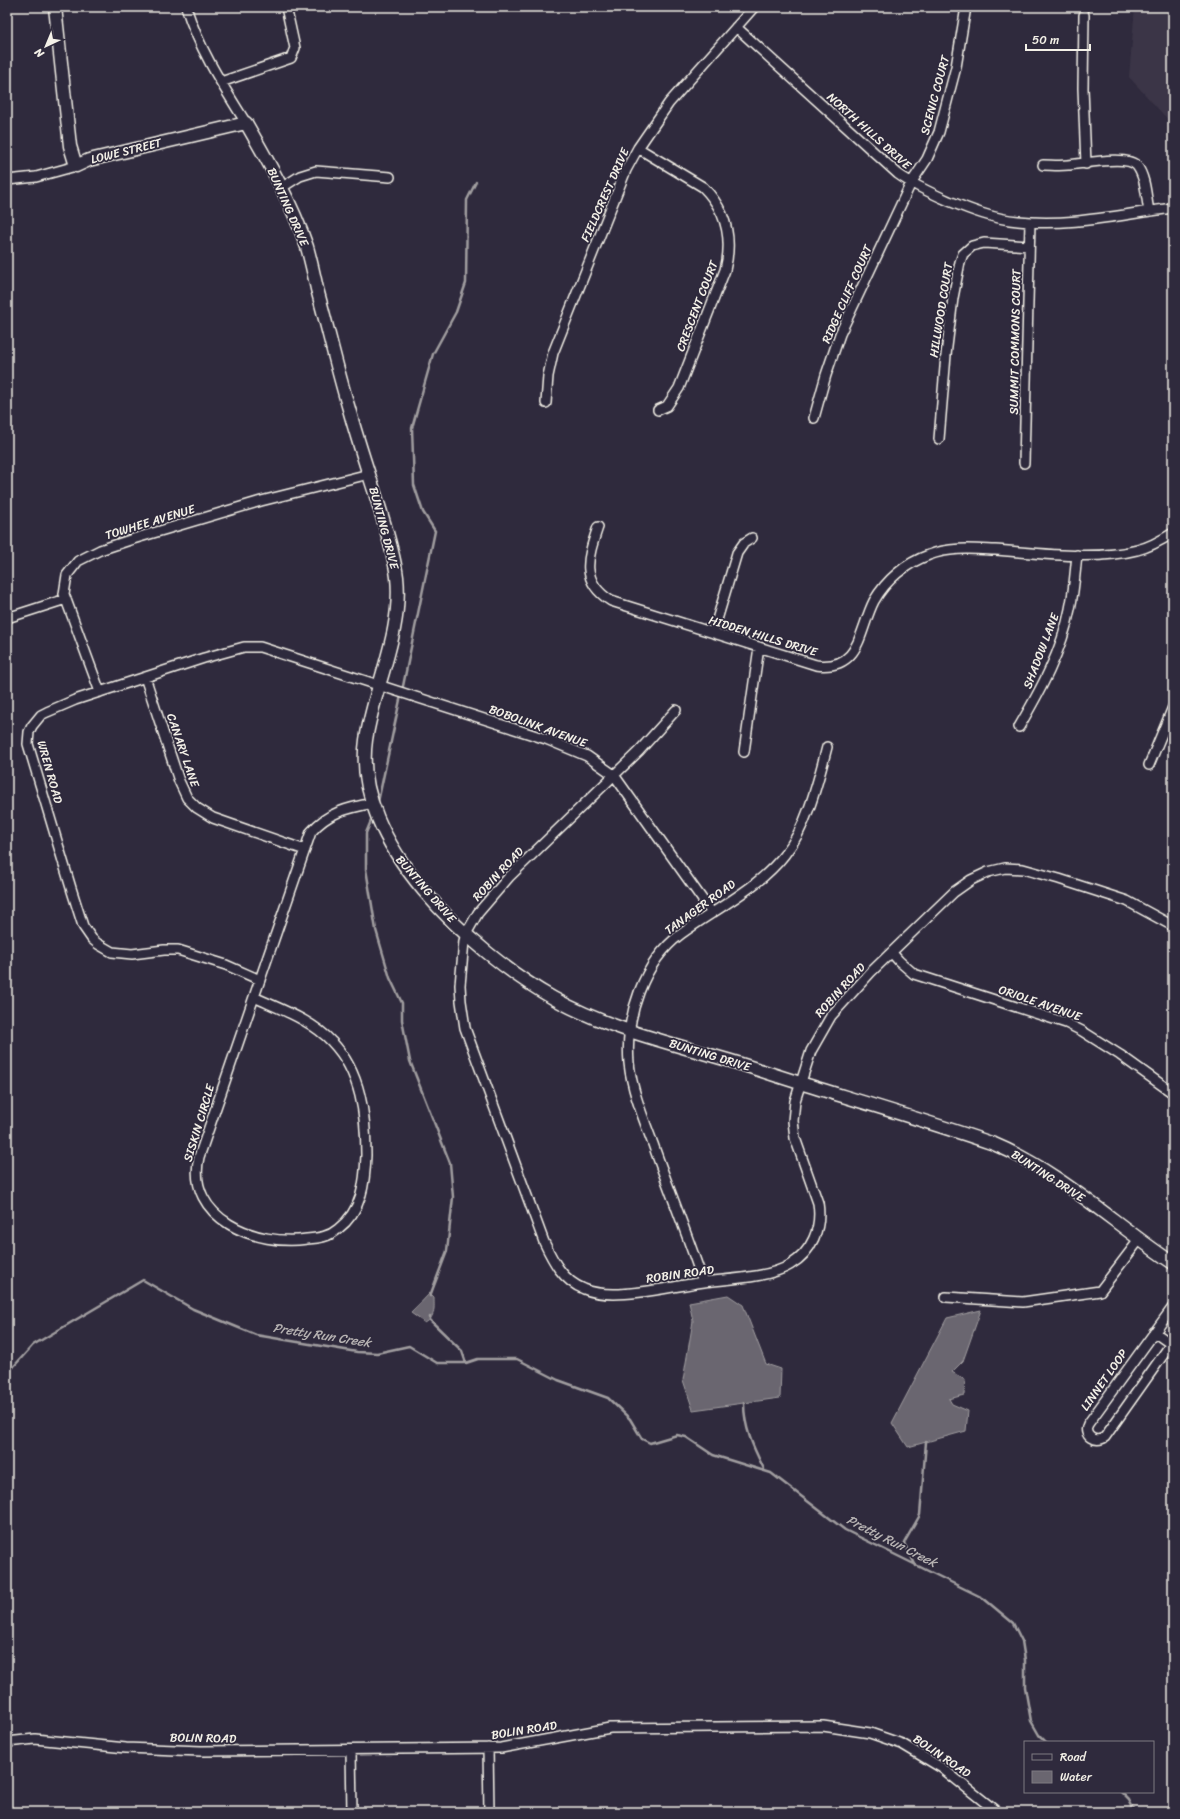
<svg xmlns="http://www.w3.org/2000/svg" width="1180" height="1819" viewBox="0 0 1180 1819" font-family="Sriracha,sans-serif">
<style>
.built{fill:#3b3647}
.water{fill:#6a6670;stroke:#a19ea0}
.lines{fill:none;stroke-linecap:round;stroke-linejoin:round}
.stream{stroke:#a19ea0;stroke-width:2.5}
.street-casing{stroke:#f4f1e8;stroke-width:12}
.secondary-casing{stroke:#f4f1e8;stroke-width:15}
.street{stroke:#2f2a3d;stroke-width:9}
.secondary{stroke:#2f2a3d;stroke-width:12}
.labels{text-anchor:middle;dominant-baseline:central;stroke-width:3.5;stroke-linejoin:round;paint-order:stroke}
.street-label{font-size:12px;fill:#f4f1e8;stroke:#2f2a3d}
.water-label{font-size:13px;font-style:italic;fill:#b6b2b2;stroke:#2f2a3d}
</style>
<rect width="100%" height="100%" fill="#2f2a3d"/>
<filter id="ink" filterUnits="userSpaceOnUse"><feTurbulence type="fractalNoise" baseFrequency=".025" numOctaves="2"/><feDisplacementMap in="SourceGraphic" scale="8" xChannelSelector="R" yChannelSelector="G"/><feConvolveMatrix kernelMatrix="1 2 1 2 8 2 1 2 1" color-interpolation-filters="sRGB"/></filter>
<g filter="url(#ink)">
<path class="built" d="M1135,7H1173V125L1129,77Z"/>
<path class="water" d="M430,1293L434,1297C434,1307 436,1317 425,1323L411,1313Z
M728,1295L743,1305L766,1364L781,1369L780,1398L693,1410L683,1380L693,1321L689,1302Z
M981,1310L963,1361L952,1372L965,1380L964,1395L949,1399L952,1404L968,1411L966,1431L908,1447L892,1423L947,1318Z"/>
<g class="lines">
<path class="stream" d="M402,691L435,531L423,512L414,485L412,428L433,354L456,312L466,283L467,200L476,182
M378,802L401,695
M373,816L366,833V869L376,930L390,978L402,1003V1020L410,1061L450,1163L453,1197L447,1251L430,1296
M430,1317V1320L462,1351L466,1363
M7,1374L33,1345L143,1280L193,1309L256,1335L357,1352L377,1353L409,1346L437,1363H466L478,1359H517L558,1380L608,1398L630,1419L642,1439L650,1443L677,1435L686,1437L713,1455L771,1473L845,1530L983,1598L1013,1623L1022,1641L1025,1660V1687L1031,1721L1039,1735L1046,1742
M744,1403C744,1428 753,1447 764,1469
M916,1566L904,1543L920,1515L926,1442
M1121,1792L1129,1800L1135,1812"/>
<defs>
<path id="street" d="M186,7C199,49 223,86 246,123
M1084,15L1083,88L1086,164
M736,27L898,174C913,185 931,193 949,201C971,210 994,219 1018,221C1070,227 1122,214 1173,208
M221,82L291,58L295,48L286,7
M638,148L703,187C726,210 733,238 725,270L679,388L667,406L658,410
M1043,165C1051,165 1059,166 1068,165C1082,164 1128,154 1137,166C1146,178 1146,197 1149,211
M7,180L36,177L76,166
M281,188L300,176L316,171L390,177
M546,403L548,376L553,353L626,170L638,148L669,103L754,7
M814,418L826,375L840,334L911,183L927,159L939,132L956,67L966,7
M939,439L946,355L953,298L960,262L963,254L972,246L984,243L1029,246
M1024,463L1030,222
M598,527C588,557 579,581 611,601L816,665C861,671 859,630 874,601C886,580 906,563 929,555C950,547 972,549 995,550C1038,553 1096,561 1137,550C1150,547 1162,540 1173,533
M7,618L66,599
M713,633L737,553L744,543L752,538
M145,677L179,781L187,798L197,808L213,818L305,850
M100,692L64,594L67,575L78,561L100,550L133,539L261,501L369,474
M676,710L639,751L509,877L478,913L466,934L464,941L460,985L461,1001L465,1028L544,1242C553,1261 563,1281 584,1289C593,1293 604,1294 614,1294C644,1294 674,1286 704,1282C728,1279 769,1278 790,1265C812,1252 822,1228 818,1203L795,1138L793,1121L795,1101L811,1051L831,1016L871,972L954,892L971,880L988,872L1005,868L1023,869L1059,879L1127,901L1173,926
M1019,727C1040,691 1062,651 1070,609C1074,591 1075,573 1077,555
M744,752L759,647
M1149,765L1173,707
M892,953L899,961L914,974L1066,1023L1082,1031L1120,1055L1173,1093
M260,980L226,965L178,950H164L132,954L112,952L98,944L92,939L83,926L71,888L28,744L29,732L32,726L41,715L47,712L75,700L204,658L244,647H260L546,739L587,756L614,775L712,913
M254,997C280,1009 312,1020 332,1042C361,1072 366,1116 366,1155C365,1183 362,1211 338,1229C329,1237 319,1238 307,1239C258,1247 185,1219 199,1157Z
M254,997L311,832C328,812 348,808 373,803
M703,1282C688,1236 669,1190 653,1144C643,1117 632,1091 629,1063C625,1017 643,962 681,934C715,909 759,888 785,854C807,827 818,781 827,747
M946,1297L1023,1302L1100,1291L1139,1240
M1173,1307L1088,1424C1082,1436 1096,1444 1105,1437L1173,1341
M1154,1332L1171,1344
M7,1742L35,1739L126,1748L201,1751L501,1748L610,1728L823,1726L870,1733L902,1744L942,1768L997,1812
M488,1748L489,1812
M351,1750L352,1812"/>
<path id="secondary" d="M55,7L70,146L76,166L89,160L246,123C269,163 292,203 307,247C311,261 314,275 317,289C328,329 337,369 349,409C358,442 369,474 379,506C386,529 394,553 397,577C403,633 374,686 366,740C351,843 472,952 553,998C608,1029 671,1043 731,1061C754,1068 777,1076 800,1083C865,1103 930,1122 994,1144C1061,1172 1114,1224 1173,1263"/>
</defs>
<use href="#street" class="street-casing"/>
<use href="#secondary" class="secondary-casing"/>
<use href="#street" class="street"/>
<use href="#secondary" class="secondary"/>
</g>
</g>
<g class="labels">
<g class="street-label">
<text transform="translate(935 95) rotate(-75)">SCENIC COURT</text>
<text transform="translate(869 131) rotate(42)">NORTH HILLS DRIVE</text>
<text transform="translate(126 151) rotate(-14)">LOWE STREET</text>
<text transform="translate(605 195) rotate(-66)">FIELDCREST DRIVE</text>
<text transform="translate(288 207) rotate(66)">BUNTING DRIVE</text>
<text transform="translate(847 294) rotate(-66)">RIDGE CLIFF COURT</text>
<text transform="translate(697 306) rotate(-69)">CRESCENT COURT</text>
<text transform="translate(941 310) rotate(-81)">HILLWOOD COURT</text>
<text transform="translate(1015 342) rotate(-89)">SUMMIT COMMONS COURT</text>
<text transform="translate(150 522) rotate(-17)">TOWHEE AVENUE</text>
<text transform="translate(384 528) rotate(75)">BUNTING DRIVE</text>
<text transform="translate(763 636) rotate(17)">HIDDEN HILLS DRIVE</text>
<text transform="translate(1041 651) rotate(-69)">SHADOW LANE</text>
<text transform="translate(538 726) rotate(20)">BOBOLINK AVENUE</text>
<text transform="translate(183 750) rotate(71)">CANARY LANE</text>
<text transform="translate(50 772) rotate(74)">WREN ROAD</text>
<text transform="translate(498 874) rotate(-47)">ROBIN ROAD</text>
<text transform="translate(426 889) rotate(49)">BUNTING DRIVE</text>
<text transform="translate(700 907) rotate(-36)">TANAGER ROAD</text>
<text transform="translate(840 990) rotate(-48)">ROBIN ROAD</text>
<text transform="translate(1040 1003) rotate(19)">ORIOLE AVENUE</text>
<text transform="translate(710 1055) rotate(17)">BUNTING DRIVE</text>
<text transform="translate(199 1123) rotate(-73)">SISKIN CIRCLE</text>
<text transform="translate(1048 1176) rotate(33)">BUNTING DRIVE</text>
<text transform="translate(680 1274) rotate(-8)">ROBIN ROAD</text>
<text transform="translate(1104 1380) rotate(-55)">LINNET LOOP</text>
<text transform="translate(524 1730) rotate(-9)">BOLIN ROAD</text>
<text transform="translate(203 1738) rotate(1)">BOLIN ROAD</text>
<text transform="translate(942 1756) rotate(34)">BOLIN ROAD</text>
</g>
<g class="water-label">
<text transform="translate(322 1335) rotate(9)">Pretty Run Creek</text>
<text transform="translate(892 1541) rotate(27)">Pretty Run Creek</text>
</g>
</g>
<rect width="1180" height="1819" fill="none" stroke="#2f2a3d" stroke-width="24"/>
<rect x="12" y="12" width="1156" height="1795" fill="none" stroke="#f4f1e8" stroke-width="1.5" filter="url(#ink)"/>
<rect x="1024" y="1741" width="130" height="52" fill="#2f2a3d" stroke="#7e7a81"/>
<rect x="1032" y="1754" width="20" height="6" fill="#2f2a3d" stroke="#7e7a81"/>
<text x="1060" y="1761" font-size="12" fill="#f4f1e8">Road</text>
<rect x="1032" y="1771" width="20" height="12" fill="#6a6670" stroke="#7e7a81"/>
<text x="1060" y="1781" font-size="12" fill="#f4f1e8">Water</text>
<g transform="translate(46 46) rotate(224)" stroke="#2f2a3d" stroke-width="3" paint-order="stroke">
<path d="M0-3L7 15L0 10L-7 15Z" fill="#f4f1e8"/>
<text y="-6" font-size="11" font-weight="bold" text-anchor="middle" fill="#f4f1e8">N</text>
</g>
<path d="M1026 44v6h64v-6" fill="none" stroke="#f4f1e8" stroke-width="2"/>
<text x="1032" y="44" font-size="12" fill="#f4f1e8" stroke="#2f2a3d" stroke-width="3" paint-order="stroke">50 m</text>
</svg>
